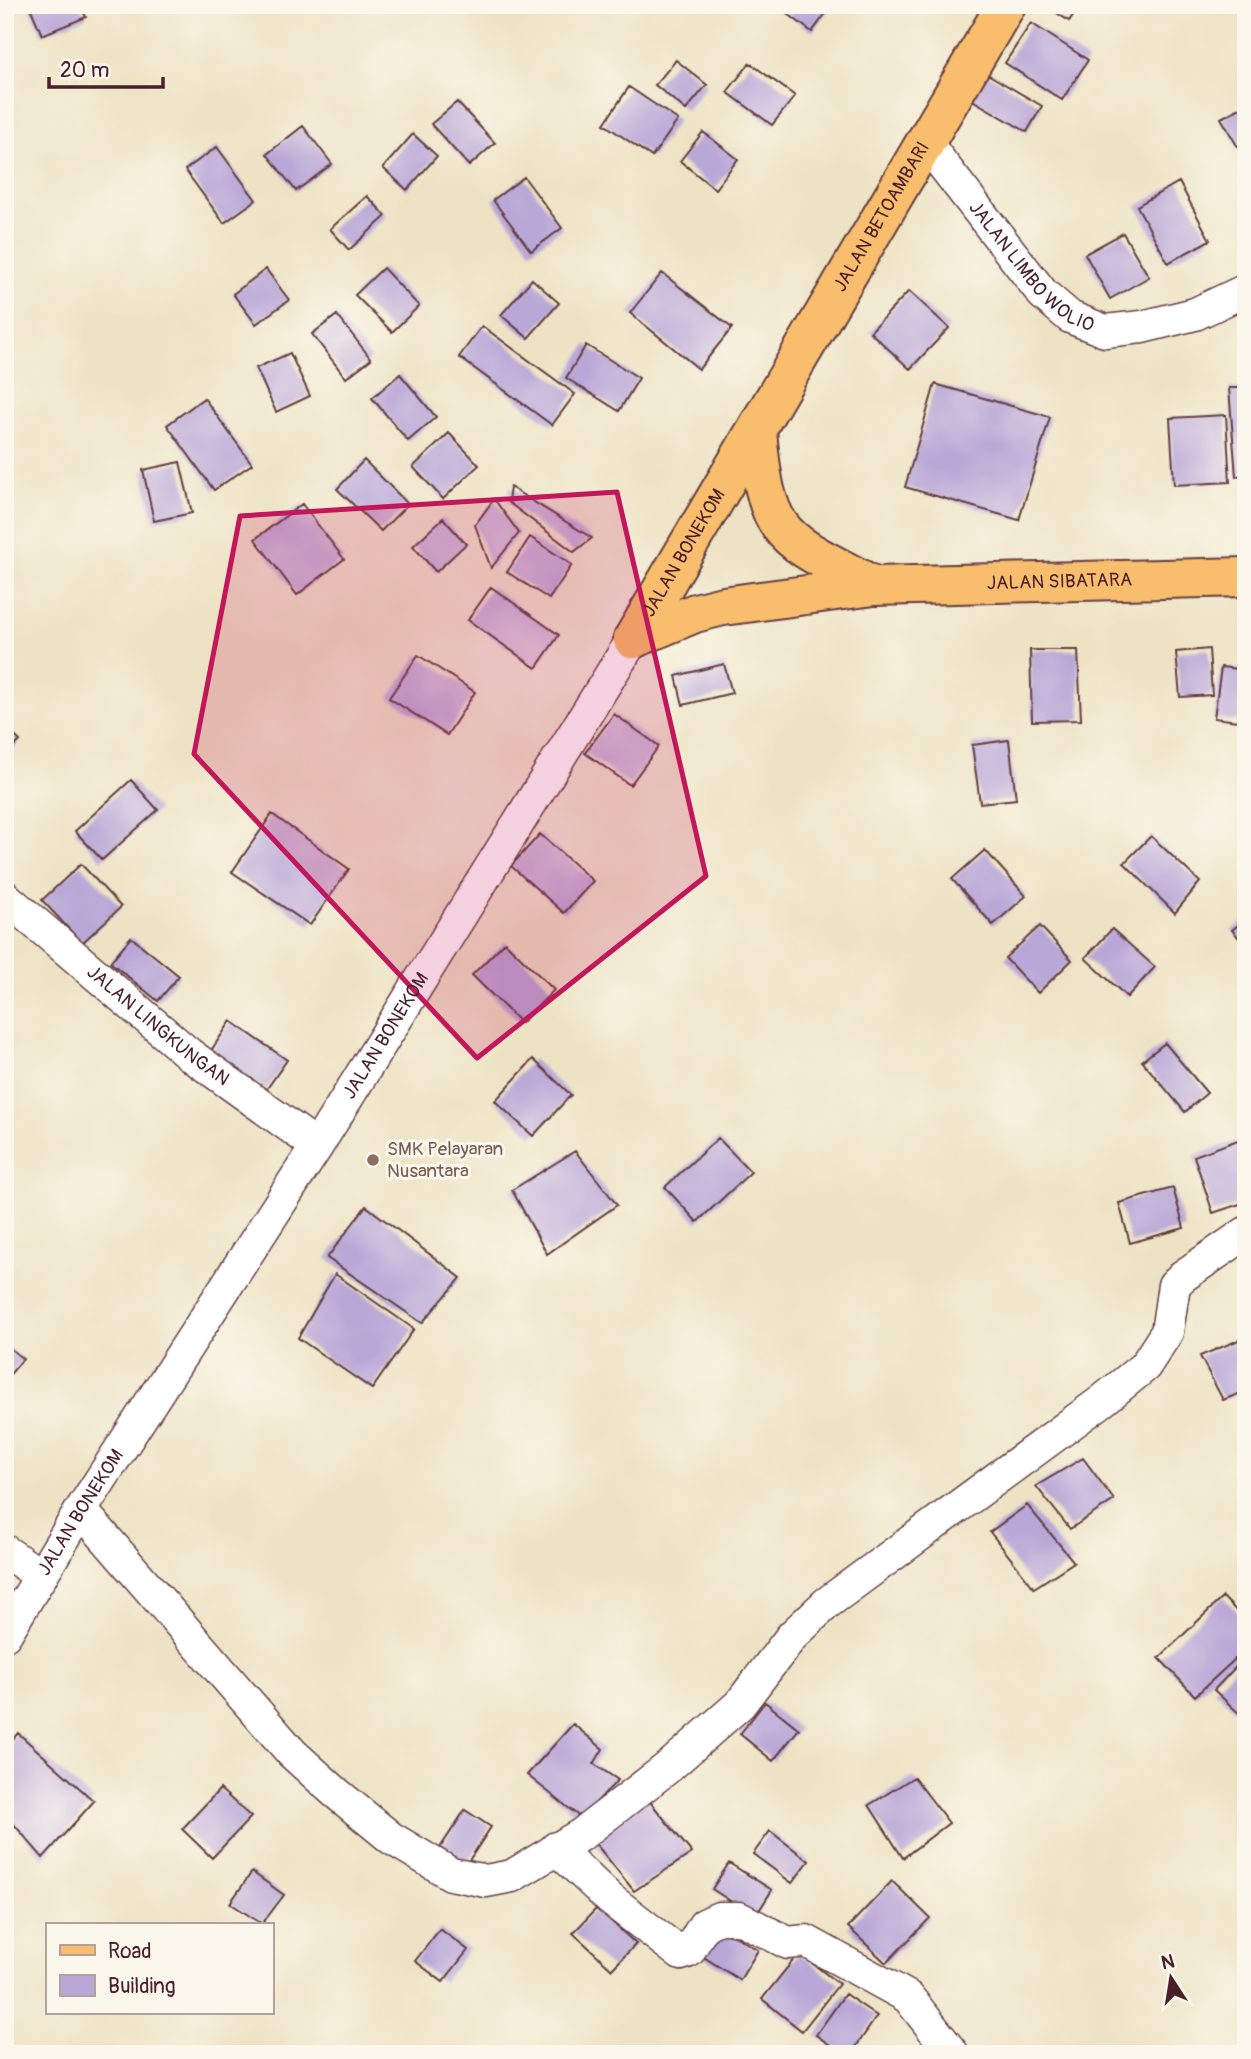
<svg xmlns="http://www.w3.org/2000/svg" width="1251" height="2059" viewBox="0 0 1251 2059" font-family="Pangolin,sans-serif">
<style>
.building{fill:#b9a7d7}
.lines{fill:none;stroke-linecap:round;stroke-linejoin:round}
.minor-casing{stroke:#623c42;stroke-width:35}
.primary-casing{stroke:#623c42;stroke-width:42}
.minor{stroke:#fff;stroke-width:32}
.primary{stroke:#f9be6d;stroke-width:38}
.marked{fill:#c2185b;fill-opacity:0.2;stroke:#c2185b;stroke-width:5;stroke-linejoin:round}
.education-dot{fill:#8d6e63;stroke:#fbf7ec;stroke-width:2.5}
.labels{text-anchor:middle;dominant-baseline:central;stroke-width:6;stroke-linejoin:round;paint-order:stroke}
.street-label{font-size:19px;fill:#4a1f2b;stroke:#fbf7ec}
.education-label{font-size:19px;fill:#785e54;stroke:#fbf7ec;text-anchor:start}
</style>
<rect width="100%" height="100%" fill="#fbf7ec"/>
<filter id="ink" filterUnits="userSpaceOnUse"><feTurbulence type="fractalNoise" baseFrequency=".0143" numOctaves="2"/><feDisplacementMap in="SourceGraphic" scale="14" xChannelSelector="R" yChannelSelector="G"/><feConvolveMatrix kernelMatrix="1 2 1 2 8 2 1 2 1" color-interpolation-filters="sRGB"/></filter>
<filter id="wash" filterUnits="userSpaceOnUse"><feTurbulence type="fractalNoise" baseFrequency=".00686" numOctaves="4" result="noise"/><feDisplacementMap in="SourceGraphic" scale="28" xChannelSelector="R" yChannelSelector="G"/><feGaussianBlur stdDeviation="1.57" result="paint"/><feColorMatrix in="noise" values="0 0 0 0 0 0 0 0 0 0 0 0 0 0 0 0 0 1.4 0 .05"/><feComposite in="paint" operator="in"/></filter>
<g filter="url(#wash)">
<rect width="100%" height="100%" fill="#ede3c4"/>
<g id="blocks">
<path class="building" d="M29,5H80L86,17L42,35Z
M776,5H832L812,32Z
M1045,5H1080L1069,21Z
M1031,23L1088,60L1062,100L1005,63Z
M676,60L707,85L686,110L655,85Z
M750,63L795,96L772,125L727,92Z
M984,72L1042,106L1027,132L969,98Z
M629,87L678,120L652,157L604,124Z
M457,102L495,143L469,166L431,124Z
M1246,105V161L1221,118Z
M303,126L332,164L296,191L267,154Z
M703,132L738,159L715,189L680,161Z
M413,134L437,156L407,190L383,168Z
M217,147L256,200L224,223L185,170Z
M524,177L562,228L531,251L493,200Z
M1179,182L1210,240L1168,263L1137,206Z
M367,196L386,216L349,250L330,229Z
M1123,233L1149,277L1110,299L1085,254Z
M383,268L419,306L392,332L355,295Z
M266,269L289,300L256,324L233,294Z
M662,273L732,328L699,369L630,313Z
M532,279L559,303L528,338L501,315Z
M909,291L949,328L910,369L870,332Z
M337,315L371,359L346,378L312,334Z
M482,326L575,394L552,425L459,357Z
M586,345L639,378L619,411L566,378Z
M290,353L310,396L276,412L256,368Z
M400,374L436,417L408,441L372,398Z
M935,384L1050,417L1019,520L905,487Z
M1229,388H1246V476H1236Z
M204,398L252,464L214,490L167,425Z
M1226,415L1230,482L1174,485L1170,418Z
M449,433L479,465L443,499L413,467Z
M364,460L408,504L381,531L337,489Z
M180,462L192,513L154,521L143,470Z
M510,487L592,538L574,552L508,502Z
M494,499L519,533L491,568L475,525Z
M302,504L344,559L297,595L255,539Z
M443,518L466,544L436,572L413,546Z
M530,537L572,565L549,599L507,572Z
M491,587L559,635L536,668L468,620Z
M1209,649L1212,695L1180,697L1176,652Z
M1030,650H1078L1081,720L1032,721Z
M418,655L475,692L447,735L389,698Z
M724,664L732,693L683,705L676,676Z
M1221,667L1246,670V722L1214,718Z
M614,714L659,746L630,785L585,753Z
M5,727L20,741L5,756Z
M1009,740L1016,799L980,803L972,745Z
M131,780L158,810L102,860L75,831Z
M272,814L349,869L310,925L232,872Z
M540,834L593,881L564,913L511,866Z
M1151,836L1200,882L1175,913L1124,863Z
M985,850L1026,896L993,925L952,879Z
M81,864L121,907L82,943L42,900Z
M1246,919V946L1232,930Z
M1040,926L1072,960L1038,993L1005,958Z
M1112,929L1155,967L1127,997L1085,958Z
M131,937L179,976L158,1001L110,962Z
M505,942L554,990L521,1023L472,975Z
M231,1021L287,1060L266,1090L210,1052Z
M1165,1043L1207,1093L1185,1112L1142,1061Z
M533,1059L571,1095L533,1136L495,1101Z
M718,1138L751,1172L697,1222L665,1187Z
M1238,1140L1246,1161V1202L1213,1213L1194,1156Z
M575,1151L617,1205L547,1254L512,1190Z
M1173,1188L1184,1228L1130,1243L1119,1203Z
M366,1206L461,1278L422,1323L327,1258Z
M335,1274L414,1329L372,1389L298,1338Z
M1246,1337V1391L1223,1400L1200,1356Z
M5,1344L23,1359L5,1380Z
M1083,1458L1114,1500L1070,1529L1036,1486Z
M1027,1505L1074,1562L1034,1588L990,1532Z
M1223,1597L1246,1621V1649L1195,1696L1159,1658Z
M1246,1656V1720L1214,1690Z
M765,1702L799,1729L773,1761L740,1734Z
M573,1724L603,1749L594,1764L618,1780L581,1818L527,1775Z
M18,1733L94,1801L43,1858L5,1814V1748Z
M914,1777L949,1823L903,1858L869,1805Z
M220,1789L251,1817L212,1858L182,1829Z
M647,1798L692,1853L634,1891L595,1843Z
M465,1810L491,1827L466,1865L440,1848Z
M770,1831L809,1861L792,1883L753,1854Z
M729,1863L772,1890L755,1917L712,1889Z
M252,1872L284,1895L262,1924L230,1903Z
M892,1881L930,1918L886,1963L848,1927Z
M597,1908L636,1944L612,1969L573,1933Z
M720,1927L758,1950L740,1980L702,1956Z
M440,1929L468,1950L443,1982L415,1961Z
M799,1953L839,1984L802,2031L762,1999Z
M845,1994L877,2016L851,2054H843L816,2035Z"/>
</g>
</g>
<g filter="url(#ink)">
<use href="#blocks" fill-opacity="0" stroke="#623c42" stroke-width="2"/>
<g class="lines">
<defs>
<g id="minor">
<path id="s1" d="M926,143L1043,294L1070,317L1105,331L1142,327L1195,314L1246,290"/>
<path id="s2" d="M5,897L189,1054L317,1146"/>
<path d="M81,1510L292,1753L335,1792L391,1838L451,1874L486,1881L512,1876L582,1834L671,1765L740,1704L792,1636L827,1603L1102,1401L1145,1366L1167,1332L1174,1285L1183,1276L1246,1233"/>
<path d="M5,1551L41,1576"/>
<path id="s3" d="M5,1635L81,1510L317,1146L633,639"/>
<path d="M556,1848L610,1899L681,1954L689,1951L704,1925L719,1918H739L788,1943L806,1941L908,1997L953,2054"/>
</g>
<g id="primary">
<path d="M757,430C766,540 781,537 874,586"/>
<path id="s4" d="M633,639L1006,5"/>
<path id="s5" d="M633,639L695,613L723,606L874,586L1246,577"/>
</g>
</defs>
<use href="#minor" class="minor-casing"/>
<use href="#primary" class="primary-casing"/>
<use href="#minor" class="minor"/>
<use href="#primary" class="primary"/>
</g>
</g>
<path class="marked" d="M617,492L706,876L477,1058L194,754L240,516Z"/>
<circle class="education-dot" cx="373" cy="1160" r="7"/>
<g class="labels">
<g class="street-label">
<text stroke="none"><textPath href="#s4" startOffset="490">JALAN BETOAMBARI</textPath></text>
<text stroke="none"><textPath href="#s1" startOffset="164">JALAN LIMBO WOLIO</textPath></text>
<text stroke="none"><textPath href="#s4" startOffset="100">JALAN BONEKOM</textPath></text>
<text stroke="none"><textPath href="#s5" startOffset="434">JALAN SIBATARA</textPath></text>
<text stroke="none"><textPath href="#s2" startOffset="200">JALAN LINGKUNGAN</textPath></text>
<text stroke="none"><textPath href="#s3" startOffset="710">JALAN BONEKOM</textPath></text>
<text stroke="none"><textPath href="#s3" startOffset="144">JALAN BONEKOM</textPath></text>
</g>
<g class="education-label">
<text x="387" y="1149">SMK Pelayaran<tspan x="387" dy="22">Nusantara</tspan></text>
</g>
</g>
<rect width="1251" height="2059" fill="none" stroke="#fbf7ec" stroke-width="28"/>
<rect x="46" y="1923" width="228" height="91" fill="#fbf7ec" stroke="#b4a19f" stroke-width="2"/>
<rect x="60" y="1945" width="35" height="10" fill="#f9be6d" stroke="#b4a19f" stroke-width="2"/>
<text x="108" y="1958" font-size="21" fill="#4a1f2b">Road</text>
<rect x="60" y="1975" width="35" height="21" fill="#b9a7d7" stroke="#b4a19f" stroke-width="2"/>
<text x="108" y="1993" font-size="21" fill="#4a1f2b">Building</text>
<g transform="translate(1171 1978) rotate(348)" stroke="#fbf7ec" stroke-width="5" paint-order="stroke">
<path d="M0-5L12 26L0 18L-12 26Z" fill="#4a1f2b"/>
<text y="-10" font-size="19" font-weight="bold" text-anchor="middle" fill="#4a1f2b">N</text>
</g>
<path d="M49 77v10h114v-10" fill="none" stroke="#4a1f2b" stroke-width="3.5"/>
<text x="60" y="77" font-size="21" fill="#4a1f2b" stroke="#fbf7ec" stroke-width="5" paint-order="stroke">20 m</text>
</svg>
